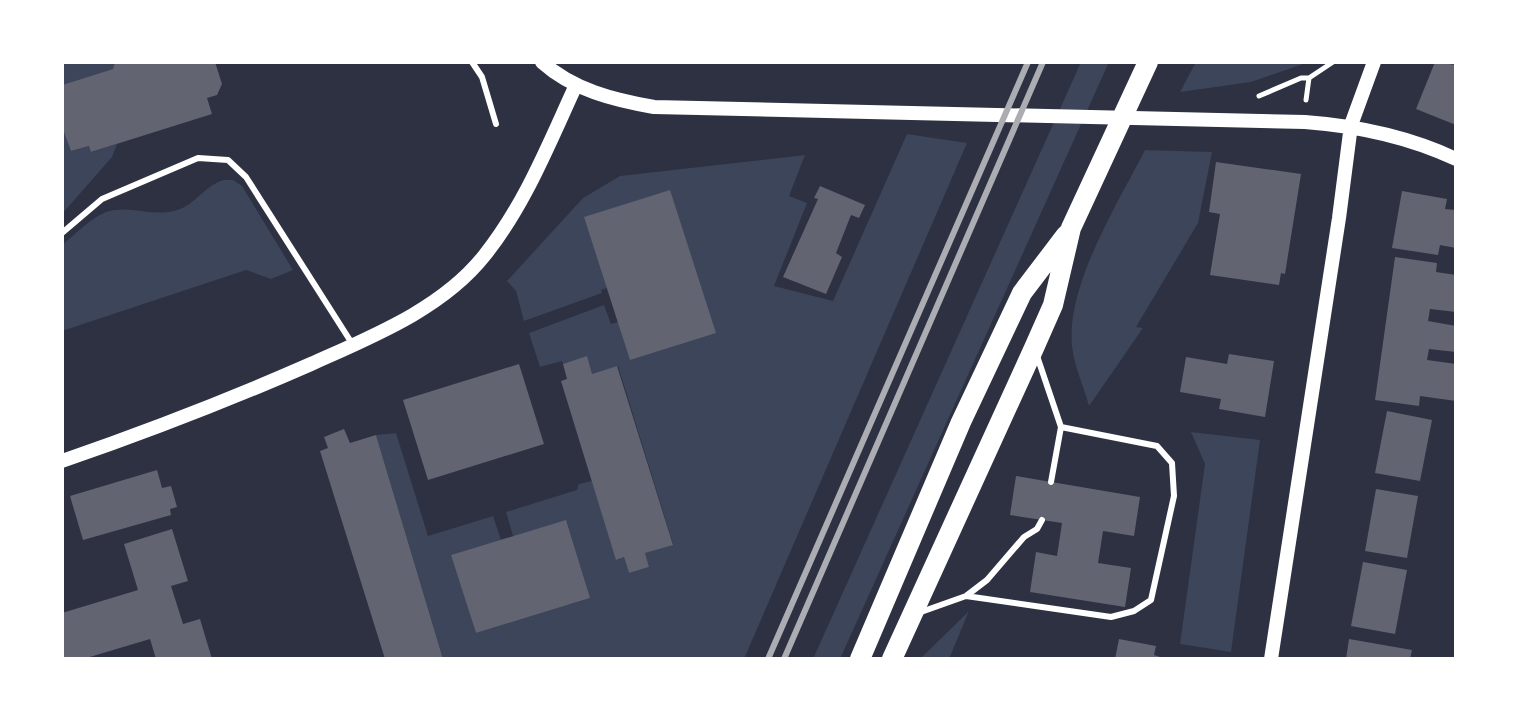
<svg xmlns="http://www.w3.org/2000/svg" width="1518" height="721" viewBox="0 0 1518 721" font-family="'Roboto Condensed',sans-serif">
<style>
.green{fill:#3c4559}
.building{fill:#626471}
.lines{fill:none;stroke-linecap:round;stroke-linejoin:round}
.path{stroke:#fff;stroke-width:5}
.service{stroke:#fff;stroke-width:6}
.tertiary{stroke:#fff;stroke-width:14}
.primary{stroke:#fff;stroke-width:20}
.rail{stroke:#abadb3;stroke-width:6}
</style>
<rect width="100%" height="100%" fill="#2d3142"/>
<path class="green" d="M62,62H115L113,69L62,85Z
M1081,62H1109L840,659H813Z
M1196,62H1309L1251,82L1180,92Z
M62,127L71,151L89,146L92,152L117,144L112,157L62,214Z
M907,134L967,143L744,659H443L376,435L396,433L428,536L493,516L501,540L452,555L476,633L590,598L513,536L506,512L577,490L579,484L592,481L617,560L624,557L629,573L649,567L645,553L673,544L618,366L592,374L586,357L563,364L562,361L540,367L529,333L604,305L611,324L618,322L607,288L601,290L602,293L524,321L516,291L507,281L583,198L620,176L805,155L789,196L807,203L774,286L833,301Z
M1145,150L1212,152L1198,223L1136,327L1143,328L1089,406C1084,387 1074,366 1072,346C1066,285 1117,205 1145,150Z
M224,180H233L242,186L293,270L271,279L246,270L62,331V245C77,233 95,213 114,210C134,207 157,217 177,210C195,205 205,185 224,180Z
M1191,432L1260,440L1231,652L1180,644L1205,464Z
M969,611L949,659H920Z"/>
<path class="building" d="M115,62H215L222,84L217,95L207,98L212,114L91,152L89,146L71,151L62,127V85L113,69Z
M1435,62L1456,65V125L1416,109Z
M1216,162L1301,174L1285,274L1281,273L1279,285L1210,275L1220,214L1209,212Z
M820,186L865,205L859,218L851,215L836,253L842,257L826,294L783,277L818,199L814,198Z
M670,190L716,333L630,360L584,217Z
M1402,191L1447,199L1445,209L1456,210V248L1440,245L1438,255L1392,248Z
M1395,257L1437,263L1436,272L1456,275V312L1430,309L1428,321L1456,326V352L1429,349L1427,360L1456,364V401L1420,396L1419,406L1375,400Z
M1229,354L1274,361L1265,417L1219,409L1221,399L1180,392L1186,357L1227,364Z
M587,356L592,374L617,366L673,545L645,553L649,567L629,573L624,557L616,560L561,381L567,379L563,364Z
M519,364L544,444L428,480L403,400Z
M1387,411L1432,420L1420,481L1375,473Z
M344,429L350,443L376,435L443,659H385L320,451L328,448L324,437Z
M157,470L162,488L171,486L177,507L170,509L171,515L83,540L70,496Z
M1016,476L1140,497L1134,536L1103,531L1098,563L1131,568L1125,607L1030,592L1036,552L1057,556L1062,523L1010,515Z
M1376,489L1418,496L1407,558L1365,551Z
M566,520L590,598L476,633L451,555Z
M172,529L188,581L171,586L183,624L200,619L212,659H156L150,639L83,659H62V613L138,590L124,544Z
M1363,562L1407,570L1395,634L1351,626Z
M1119,639L1156,646L1154,655L1166,659H1115Z
M1349,639L1412,650L1410,659H1346Z"/>
<g class="lines">
<path class="path" d="M1259,96L1301,78H1309L1333,62
M1306,100L1309,78"/>
<path class="service" d="M472,62L482,77L496,124
M62,233L102,199L198,158L228,160L246,177L353,345
M1037,356L1061,427L1051,482
M966,596L1111,617L1134,611L1151,600L1174,496L1172,463L1157,446L1061,427
M921,612L966,596L987,580L1024,537L1037,529L1042,520"/>
<path class="tertiary" d="M542,62C573,90 614,100 654,107L1305,122C1358,126 1407,136 1456,159
M62,461C146,432 229,400 311,364C371,337 442,309 484,256C525,205 549,143 576,85
M1271,659L1339,218L1351,125L1374,62"/>
<path class="primary" d="M860,659L961,422L1022,293L1066,235
M892,659L1034,348L1053,305L1071,228L1148,62"/>
<path class="rail" d="M768,659L1028,62
M784,659L1043,62"/>
</g>
<rect width="1518" height="721" fill="none" stroke="#ffffff" stroke-width="128"/>
</svg>
